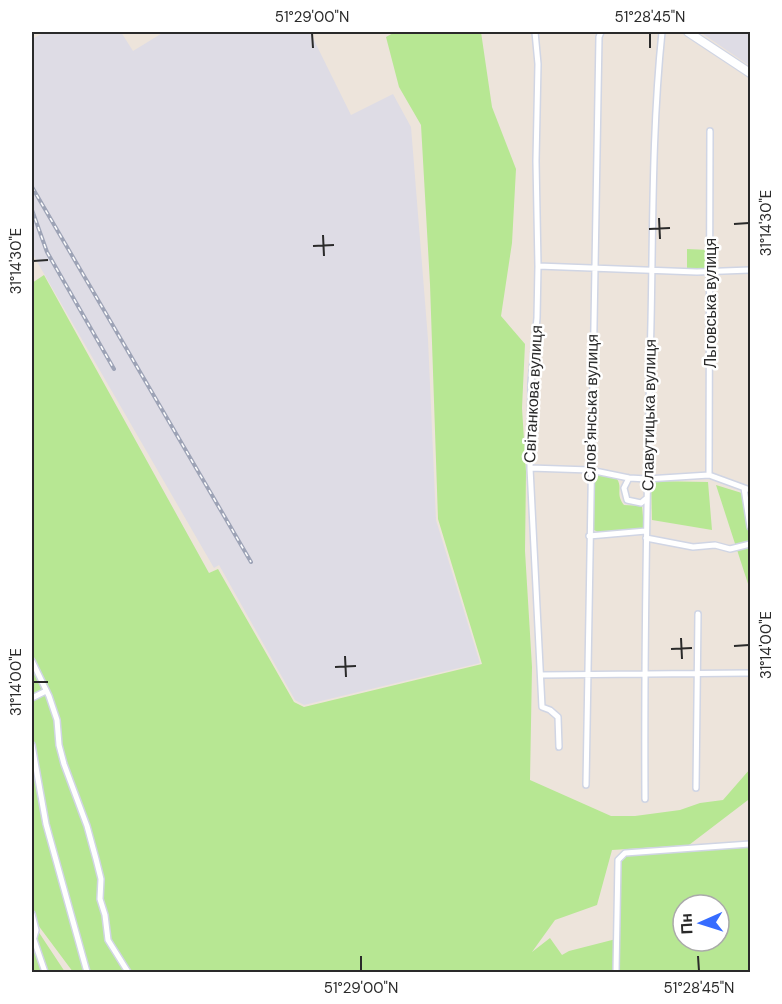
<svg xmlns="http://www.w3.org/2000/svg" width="782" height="1004" viewBox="0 0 782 1004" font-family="'DM Sans',sans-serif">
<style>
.industrial{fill:#dedce5}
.green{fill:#b7e793;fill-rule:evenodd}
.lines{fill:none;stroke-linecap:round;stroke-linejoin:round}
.street-casing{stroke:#d0d5e4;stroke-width:8}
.secondary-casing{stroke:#d0d5e4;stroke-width:10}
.street{stroke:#fff;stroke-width:5}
.secondary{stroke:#fff;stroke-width:8}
.rail-casing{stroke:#9da3b6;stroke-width:4}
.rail{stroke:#fff;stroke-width:1.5;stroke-dasharray:4.5;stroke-linecap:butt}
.ticks{fill:none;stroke:#2a2a2a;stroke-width:2}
.labels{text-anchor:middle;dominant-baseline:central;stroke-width:5;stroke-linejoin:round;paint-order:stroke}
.street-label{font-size:16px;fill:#2a2a2a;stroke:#fff}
.neatline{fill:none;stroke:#2a2a2a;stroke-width:2}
.ticks-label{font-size:15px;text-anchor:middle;fill:#2a2a2a}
</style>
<rect width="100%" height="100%" fill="#ede4db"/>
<path class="industrial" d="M45,32H121L133,51L164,32H310L351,115L393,94L411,127L428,339L436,520L480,663L304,705L295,700L219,565L214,568L32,253V39Z
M700,32H750V66Z"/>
<path class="green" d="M395,32H481L492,107L516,169L512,243L501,316L525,344L522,408L526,472L525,551L532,667L530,780L611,816H635L680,810L700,803L723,800L750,769V801L748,800L689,845L612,850L597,905L555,920L532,952L550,938L562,955L569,951L616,939L615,972H73L32,917V283L44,275L209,573L218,569L294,702L304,707L482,664L438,519L430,284L421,125L399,87L386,37Z
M687,249L709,250L708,266L704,268H687Z
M598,474L617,479C623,488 615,494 624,505L642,506L644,528L598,532L594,530V475Z
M651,481L708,482L712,530L652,520Z
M716,485L745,494L749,499L750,590Z
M750,847V972H617L620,861L625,855ZM683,905H719V941H683Z
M32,922L65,972H32Z"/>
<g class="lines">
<defs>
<path id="street" d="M535,32L538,64L536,161L538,266L537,318L531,382L530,468L542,707L550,710L558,717L559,747
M538,266L697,272L750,270
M530,468L590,470L629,478L647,479L709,475L750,490
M709,475L710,131
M629,478L624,488L627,500L641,503L647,498
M744,488L750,527
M589,536L646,531
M646,538L693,547L715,545L730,549L750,544
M32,661L49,696L57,720L59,745L64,764L87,826L96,859L101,879L100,899L105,915L108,940L128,972
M541,675L750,673
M32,698L46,691
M32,745L46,824L87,972
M586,785L599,37L601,32
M696,788L698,614
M645,799C644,640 647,481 651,322C653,225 652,128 662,32
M32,914L36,930L33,941
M34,940L45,972
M616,972L618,860L625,853L750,844"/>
<path id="secondary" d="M688,32L750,73"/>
</defs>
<use href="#street" class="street-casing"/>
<use href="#secondary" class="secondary-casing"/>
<use href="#street" class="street"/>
<use href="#secondary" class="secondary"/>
<defs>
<path id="rail" d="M32,187L251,562
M32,210L47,252L114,369"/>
</defs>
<use href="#rail" class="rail-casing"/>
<use href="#rail" class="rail"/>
</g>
<path class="ticks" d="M312,33L313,48M650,33V48M659,218L660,239M734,224L749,223M649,229L670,228M323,235L324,256M313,246L334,245M33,261L48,260M681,638L682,659M734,646L749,645M671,649L692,648M345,656L346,677M335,667L356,666M33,682H48M361,956V971M698,956L699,971"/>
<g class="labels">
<g class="street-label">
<text transform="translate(710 303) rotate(-90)">Льговська вулиця</text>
<text transform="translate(533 394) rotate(-87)">Світанкова вулиця</text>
<text transform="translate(591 408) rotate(-89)">Словʼянська вулиця</text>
<text transform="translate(649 415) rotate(-89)">Славутицька вулиця</text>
</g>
</g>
<rect width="782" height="1004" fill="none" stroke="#ffffff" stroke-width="66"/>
<g transform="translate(701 923) rotate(267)"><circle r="28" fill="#ffffff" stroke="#aaaaaa" stroke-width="1.5"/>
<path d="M0-4.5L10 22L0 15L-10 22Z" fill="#366cff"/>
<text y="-9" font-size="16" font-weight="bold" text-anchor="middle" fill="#2a2a2a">Пн</text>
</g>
<rect x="33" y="33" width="716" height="938" class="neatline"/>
<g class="ticks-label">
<text x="312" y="22">51°29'00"N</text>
<text x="650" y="22">51°28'45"N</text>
<text transform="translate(766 223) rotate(-90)" y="5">31°14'30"E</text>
<text transform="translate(16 261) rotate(-90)" y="5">31°14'30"E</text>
<text transform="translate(766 645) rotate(-90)" y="5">31°14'00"E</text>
<text transform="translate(16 682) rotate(-90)" y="5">31°14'00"E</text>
<text x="361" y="993">51°29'00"N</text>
<text x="699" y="993">51°28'45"N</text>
</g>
</svg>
